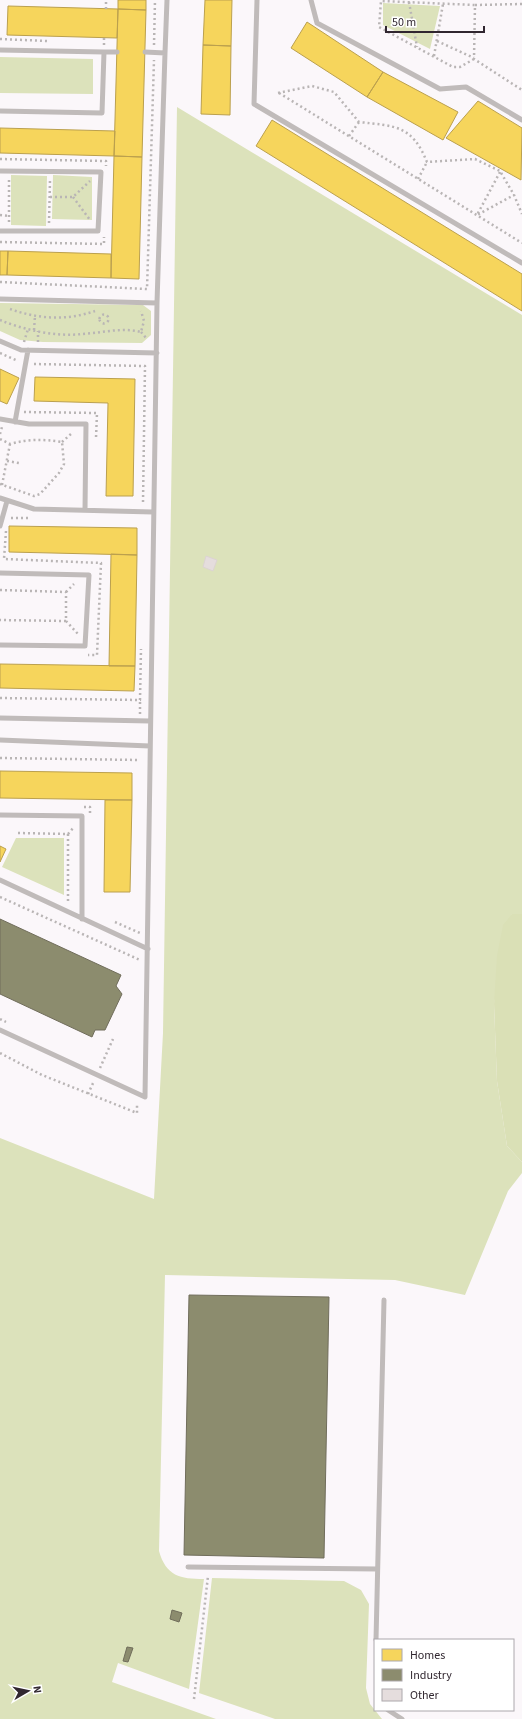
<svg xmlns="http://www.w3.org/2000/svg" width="522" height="1719" viewBox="0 0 522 1719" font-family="'Source Sans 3',sans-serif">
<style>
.green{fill:#dce2bb}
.forest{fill:#dae0b6}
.homes{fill:#f6d55c;stroke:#bba04e}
.industry{fill:#8c8c6e;stroke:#706d5b}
.building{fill:#e5dddd;stroke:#dcd4d2}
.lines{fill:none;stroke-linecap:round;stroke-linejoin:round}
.path{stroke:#b9b5b5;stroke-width:2.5;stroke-dasharray:2 3;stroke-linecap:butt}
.lane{stroke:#c0bbba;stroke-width:5}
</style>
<rect width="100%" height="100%" fill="#fbf7fa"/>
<path class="green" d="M383,3L440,6L430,49L383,25Z
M0,57L93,59V94L0,93Z
M177,107L522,315V914H512L494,1004L497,1081L507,1146L522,1162V1173L508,1191L465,1295L395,1280L165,1275L159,1551C166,1576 180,1579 204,1579L189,1689L118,1663L112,1682L216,1719H0V1138L154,1199L163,1033Z
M11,175L47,176L46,226L11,225Z
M53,175L92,177V220L52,219Z
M0,303L143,305L151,311V335L142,343L43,342L20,340L0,331Z
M16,838H64V895L2,867Z
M212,1578L344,1581L361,1590L369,1604L366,1688L370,1704L382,1719H275L199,1693Z"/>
<path class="forest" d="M512,914H522V1162L507,1146L497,1081L494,1004L497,956L503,925Z"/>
<path class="homes" d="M118,0H146V10L118,9Z
M205,0H232L231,46L203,45Z
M8,6L118,9L117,38L7,35Z
M118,9L146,10L142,157L114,156Z
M307,22L383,72L367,97L291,48Z
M203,45L231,46L230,115L201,114Z
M383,72L458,112L443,140L367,97Z
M478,101L522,128L521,180L446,138Z
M272,120L522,274V311L256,146Z
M0,128L115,131L114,156L0,153Z
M114,156L142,157L139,279L111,278Z
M0,251H8L7,275H0Z
M8,251L111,254V278L7,275Z
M0,369L19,378L7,404L0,401Z
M35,377L135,379L133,496H106L108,403L34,401Z
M9,526L137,528V555L9,552Z
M111,554L137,555L135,666H109Z
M0,664L135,666L134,691L0,688Z
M0,771L132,773V800L0,798Z
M105,800H132L130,892H104Z
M0,846L6,849L0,862Z"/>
<path class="industry" d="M0,919L121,975L116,986L122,994L105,1030H95L92,1037L0,994Z
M189,1295L329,1297L324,1558L184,1555Z
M172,1610L182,1613L179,1622L170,1619Z
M127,1647L133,1648L128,1662L123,1661Z"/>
<path class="building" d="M206,556L217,560L213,571L203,567Z"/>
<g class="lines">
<path class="path" d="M409,2L417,47
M522,4L475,5L474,59L522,90
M106,9V0
M0,39L47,41
M437,41L474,58
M104,45V37
M154,45L155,0
M434,56L443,4
M474,59L460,67H453L379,27L381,1L475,5
M278,93L312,86L334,92L359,122C395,126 412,125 427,162L475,159L500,171L514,195L522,214
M279,93L522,243
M349,136L359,122
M0,159L106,161V166
M500,172L477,215L514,195
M418,179L427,162
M50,197H73L90,181
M73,197L90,220
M0,215L9,216
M9,222V179
M49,223L50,180
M0,242L104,244V237
M0,282L147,289L154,60
M10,309C38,319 66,321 95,311
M99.5 319a4.5 4.5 0 1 1 9 0a4.5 4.5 0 1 1-9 0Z
M0,320C24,330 56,337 82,334C102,333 121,327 141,332L144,321L141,311
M34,330L35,316
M141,332L147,339
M24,342L28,329
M38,342V331
M0,353L18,361
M34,364L145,366L143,502H142
M24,412L97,413L96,438
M0,434L2,427
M0,439L10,444C28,439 43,439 62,442L64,464L59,473L40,494L34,496L0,484
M62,442L72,433
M7,461L19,463
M2,485L10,444
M11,518H30
M6,531L4,559L101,563L97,655H88
M0,590L66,592V621L0,620
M66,592L74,584
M66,621L78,634
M0,698L140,700L141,649
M140,714V700
M0,758L140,760
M84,807H90V813
M18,833L68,834V902
M68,834L74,827
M0,897L140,960
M115,922L140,933
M0,1019L6,1022
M0,1053L42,1075L137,1113V1103
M100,1068L113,1039
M88,1094L94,1081
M194,1699L208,1576"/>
<path class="lane" d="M257,0L254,104L522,263
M311,0L317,23L440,89L466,87L522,120
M0,50L104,52L102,113L0,111
M104,52H117
M145,52L165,53L167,0
M0,171L101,172L98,231H0
M0,299L157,303
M0,341L21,350L157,353
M0,419L29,424H86L85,510
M15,422L28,350
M0,498L34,509L153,512
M0,526L7,501
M0,573L89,575L85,646L0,645
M0,718L150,721
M0,740L150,746
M0,815L82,816V919
M0,880L148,949
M0,1030L145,1097L157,303L165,53
M188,1567L377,1569
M376,1640L384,1300
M388,1710L402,1719"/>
</g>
<rect x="374" y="1639" width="140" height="72" fill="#ffffff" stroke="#aca8ac"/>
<rect x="382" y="1649" width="20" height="12" fill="#f6d55c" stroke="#aca8ac"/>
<text x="410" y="1659" font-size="12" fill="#30262f">Homes</text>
<rect x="382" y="1669" width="20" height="12" fill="#8c8c6e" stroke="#aca8ac"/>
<text x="410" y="1679" font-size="12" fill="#30262f">Industry</text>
<rect x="382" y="1689" width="20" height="12" fill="#e5dddd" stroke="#aca8ac"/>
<text x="410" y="1699" font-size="12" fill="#30262f">Other</text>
<g transform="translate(28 1691) rotate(81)" stroke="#ffffff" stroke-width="3" paint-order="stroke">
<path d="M0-3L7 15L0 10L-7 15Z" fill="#30262f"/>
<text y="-6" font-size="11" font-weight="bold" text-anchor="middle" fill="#30262f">N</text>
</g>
<path d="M386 26v6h98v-6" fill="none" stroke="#30262f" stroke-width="2"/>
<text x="392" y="26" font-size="12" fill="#30262f" stroke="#ffffff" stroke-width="3" paint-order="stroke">50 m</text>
</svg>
